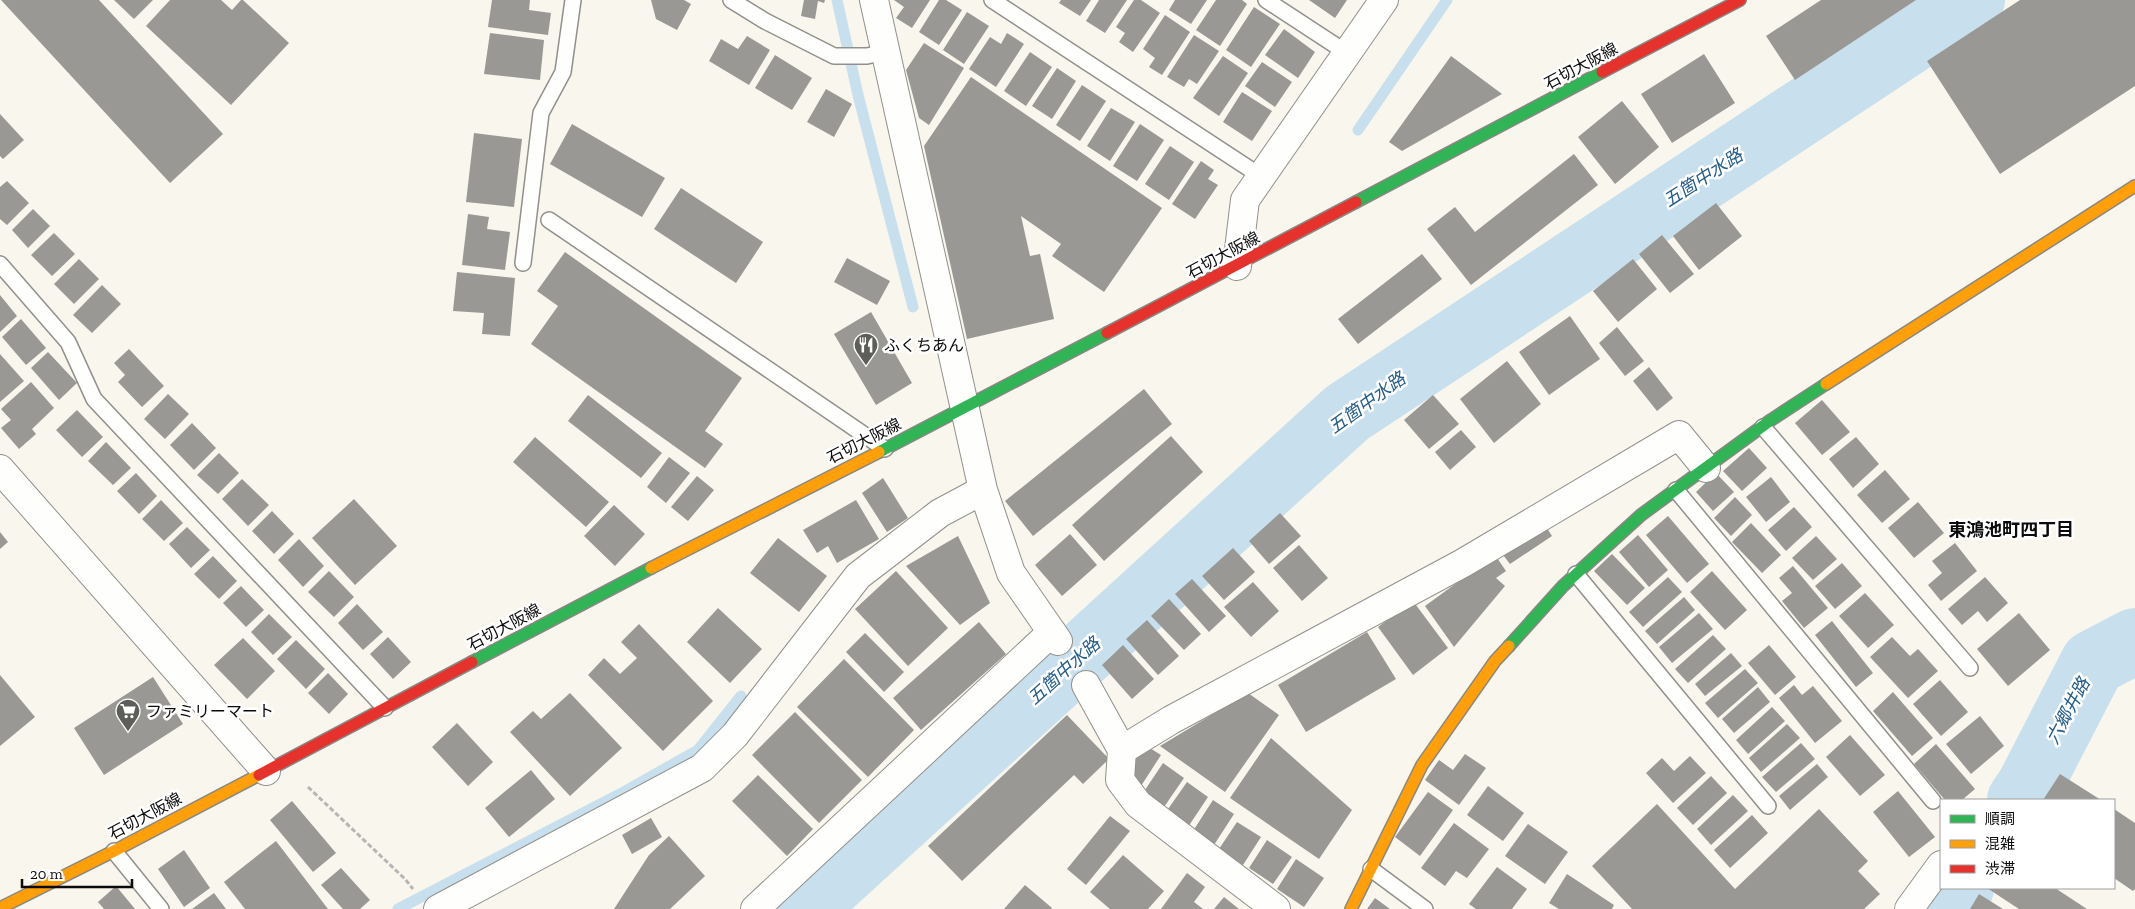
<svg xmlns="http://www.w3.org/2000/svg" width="2135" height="909" viewBox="0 0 2135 909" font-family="'Zilla Slab','Noto Sans JP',serif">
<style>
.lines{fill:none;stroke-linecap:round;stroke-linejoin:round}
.stream{stroke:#c8e0ed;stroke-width:11}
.river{stroke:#c8e0ed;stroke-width:66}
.building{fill:#9a9894}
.lane-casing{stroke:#91908c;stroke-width:18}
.street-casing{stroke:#91908c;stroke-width:30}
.fast-casing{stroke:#888783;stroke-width:14}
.slow-casing{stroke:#888783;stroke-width:14}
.jam-casing{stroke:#888783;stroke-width:14}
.path{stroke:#b7b6b5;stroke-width:3;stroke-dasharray:5 2.5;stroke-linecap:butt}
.lane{stroke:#fefefc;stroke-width:15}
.street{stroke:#fefefc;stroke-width:28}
.fast{stroke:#30b455;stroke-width:11}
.slow{stroke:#ff9f0a;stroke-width:11}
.jam{stroke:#e5322d;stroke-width:11}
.labels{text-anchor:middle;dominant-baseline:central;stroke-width:5;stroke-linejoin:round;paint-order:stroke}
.street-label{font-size:16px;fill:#0a0a0a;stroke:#fff}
.poi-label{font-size:16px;fill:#0a0a0a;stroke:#fff;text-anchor:start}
.water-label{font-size:18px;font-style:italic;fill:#245c8a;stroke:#fff}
.neighbourhood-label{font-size:18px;font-weight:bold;fill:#0a0a0a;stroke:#fff}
</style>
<rect width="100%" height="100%" fill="#f8f6ed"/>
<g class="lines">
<path class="stream" d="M837,0L858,95L913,307
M1358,130L1447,0
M398,909L620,794L698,750L741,696"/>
<path class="river" d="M2020,800L2029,787L2093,663L2135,641
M803,909L1347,413L1972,0
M1947,909L1961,888"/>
</g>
<path class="building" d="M1,0H99L223,134L170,183Z
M114,0H153L134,19Z
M170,0H221L232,10L241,0H243L289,43L231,105L146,26Z
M492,0H530L529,10L551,13L548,35L488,27Z
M651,0H684L691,4L677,30L656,19Z
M804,0H825L824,3L818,1L815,19L801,16Z
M894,0H930L912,28L896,18L904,7Z
M939,0H946L962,10L939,45L919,32Z
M1061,0H1091L1080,16L1059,3Z
M1099,0H1127L1105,33L1086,21Z
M1134,0H1141L1160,13L1133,52L1119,42L1125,33L1116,27Z
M1175,0H1207L1191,24L1169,10Z
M1216,0H1242L1247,4L1220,46L1196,30Z
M1309,0H1347L1335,18Z
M1821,0H1916L1795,80L1766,36Z
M2020,0H2135V86L2000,174L1927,61Z
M1254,7L1280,24L1251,67L1226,50Z
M967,12L989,26L964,64L943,50Z
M1165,15L1190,32L1162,75L1149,67L1155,58L1143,49Z
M1284,29L1315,52L1298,78L1265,55Z
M490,33L544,40L540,80L484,74Z
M1007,33L1024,44L996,87L969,69L990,37L1001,44Z
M1194,35L1219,51L1197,84L1189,79L1184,87L1167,77Z
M747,36L770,50L749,85L709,61L721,39L738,49Z
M924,43L964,68L929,125L919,118L906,70Z
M1030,52L1052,67L1026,106L1004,91Z
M1704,54L1735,103L1672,143L1641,94Z
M775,55L812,78L792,110L755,88Z
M1223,56L1248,73L1219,116L1193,98Z
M1451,56L1502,94L1402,151L1389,142Z
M1262,62L1292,82L1275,107L1245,86Z
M1057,68L1076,81L1052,119L1032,106Z
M971,77L1162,208L1104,292L1052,256L1061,244L1021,216L1030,256L1040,254L1054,319L967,339L924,146Z
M1082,85L1106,101L1080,141L1056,125Z
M826,89L852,104L834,137L807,122Z
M1242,92L1272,111L1252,141L1223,122Z
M1622,101L1659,147L1615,184L1578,137Z
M1111,108L1135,122L1110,161L1087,146Z
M0,114L24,140L3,159L0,156Z
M572,124L665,178L642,217L550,164Z
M1140,124L1164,140L1137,181L1113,166Z
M474,133L522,139L514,207L466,202Z
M1170,146L1194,162L1169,200L1145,184Z
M1574,154L1598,185L1471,285L1427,229L1455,207L1475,232Z
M1201,161L1214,170L1208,179L1218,185L1195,219L1172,204Z
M7,181L29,203L7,225L0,219V187Z
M681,188L763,242L736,283L654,229Z
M1716,203L1742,236L1699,270L1673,236Z
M33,209L50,226L28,248L12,230Z
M468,214L489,217L487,229L510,232L505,270L462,265Z
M54,233L75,254L52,276L31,255Z
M1662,235L1694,274L1670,293L1639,254Z
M565,252L742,378L705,431L723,444L705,468L531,344L558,306L537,291Z
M1422,254L1442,279L1358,344L1338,319Z
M847,258L890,281L877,305L834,282Z
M79,259L99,279L74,304L54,284Z
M1633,259L1657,289L1618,322L1593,291Z
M457,272L515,278L510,336L482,334L484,313L453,311Z
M102,285L121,304L92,333L73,315Z
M0,295L17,316L0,332Z
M871,312L912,383L876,405L834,334Z
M1570,316L1600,359L1549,395L1519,352Z
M21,319L46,348L26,365L2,337Z
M1617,327L1644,361L1625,376L1599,343Z
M129,349L164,386L142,407L118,382L125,375L114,363Z
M48,352L77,383L59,400L31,368Z
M0,354L24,381L0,402Z
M1507,361L1541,404L1494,443L1460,399Z
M1649,367L1673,398L1657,411L1633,381Z
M31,382L54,408L32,429L36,434L19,449L1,428L11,420L1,409Z
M1144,389L1172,424L1033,536L1005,501Z
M168,394L189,414L165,439L144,419Z
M588,395L662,453L641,478L568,421Z
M1433,395L1459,424L1429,449L1404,420Z
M1822,400L1850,432L1822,455L1795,423Z
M77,410L103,437L82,457L56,430Z
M192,423L216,448L194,470L170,445Z
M1461,430L1476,447L1450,470L1435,452Z
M1171,436L1203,472L1104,561L1072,525Z
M535,437L609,502L586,527L513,462Z
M1856,437L1879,464L1853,488L1829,459Z
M106,442L131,468L113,485L88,461Z
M1749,448L1767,468L1742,491L1723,471Z
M219,453L239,473L218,494L197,475Z
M669,457L690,473L666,503L647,487Z
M1885,470L1910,499L1882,523L1857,495Z
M136,473L157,496L139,514L117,491Z
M1716,473L1734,492L1713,511L1696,492Z
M697,476L714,490L688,521L671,507Z
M1771,477L1790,502L1766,522L1746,497Z
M883,478L908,518L887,532L862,493Z
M242,479L269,505L248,526L222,499Z
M1735,497L1752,515L1731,536L1714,518Z
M354,499L397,546L355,585L312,538Z
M161,500L183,523L164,541L142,519Z
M856,500L879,539L837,563L828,546L817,553L803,530Z
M1918,502L1944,533L1914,558L1888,528Z
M614,505L645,534L615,566L584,536Z
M1794,507L1812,527L1786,551L1768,530Z
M272,511L294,534L274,554L252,531Z
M1280,513L1301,536L1269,564L1249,541Z
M1668,516L1709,564L1687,583L1646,535Z
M1543,522L1552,536L1510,564L1500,551Z
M1751,523L1781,555L1762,573L1732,542Z
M187,527L210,550L191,568L169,544Z
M0,532L8,542L0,549Z
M1070,534L1097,565L1062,596L1035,565Z
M1638,535L1668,570L1649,587L1619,552Z
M958,536L990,603L960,625L906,566Z
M1816,536L1837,559L1813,580L1792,558Z
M778,538L827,576L799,612L750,573Z
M299,539L324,566L303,587L278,560Z
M1955,543L1977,571L1941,601L1928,585L1942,573L1932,561Z
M1299,545L1328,578L1302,601L1273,568Z
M1233,548L1255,572L1224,600L1202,576Z
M1612,554L1645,588L1627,605L1594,571Z
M1495,555L1506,571L1496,578L1505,586L1454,647L1425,606Z
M213,556L237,581L219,599L194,574Z
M1842,563L1862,586L1835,609L1815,586Z
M1793,566L1828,608L1804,628L1782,601L1792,593L1779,578Z
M329,571L354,597L334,617L308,592Z
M896,571L948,628L908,666L855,609Z
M1712,571L1747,610L1725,630L1690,592Z
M1668,577L1682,592L1643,627L1629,612Z
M1985,577L2008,603L1987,622L1978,611L1962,625L1948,609Z
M1192,579L1226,616L1209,632L1175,594Z
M1253,582L1279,611L1251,637L1224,607Z
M241,586L264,610L246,627L223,603Z
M1865,593L1894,625L1868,648L1839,616Z
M1684,597L1695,610L1657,644L1645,631Z
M1169,599L1201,634L1184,650L1151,616Z
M1413,601L1448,648L1413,675L1378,627Z
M357,604L383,632L363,650L338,623Z
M718,608L762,649L730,683L687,642Z
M1699,613L1713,629L1672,663L1659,647Z
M2019,613L2050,650L2008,686L1977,649Z
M269,614L292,637L273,655L251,632Z
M1147,620L1179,656L1158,675L1126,639Z
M1832,621L1873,673L1856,687L1815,635Z
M979,622L1006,654L921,730L893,698Z
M639,624L713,701L663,751L588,675L604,658L620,674L637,658L621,642Z
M1367,632L1396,679L1306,732L1278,685Z
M865,633L904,672L884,692L846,652Z
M1713,635L1726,649L1688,683L1675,669Z
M388,637L411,662L393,679L370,654Z
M1892,637L1910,656L1918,649L1938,671L1908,698L1870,657Z
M243,638L275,671L247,699L214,665Z
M296,640L325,669L306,689L277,659Z
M1123,645L1154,679L1132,699L1102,665Z
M1769,645L1796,677L1775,695L1748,663Z
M1731,653L1742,666L1705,696L1695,684Z
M844,659L914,730L868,777L797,707Z
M1745,669L1758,683L1718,718L1705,703Z
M328,673L348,694L329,714L308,693Z
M0,675L35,717L0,746Z
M153,677L183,724L104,775L74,728Z
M1940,680L1968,712L1941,736L1913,704Z
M1794,685L1802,695L1813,686L1842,721L1815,743L1779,698Z
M1758,687L1770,702L1734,733L1722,719Z
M1893,692L1933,738L1912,756L1873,711Z
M570,693L622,748L570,796L510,732L533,711L541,719Z
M1248,693L1279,715L1225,792L1160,746Z
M1772,707L1785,721L1748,754L1736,740Z
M795,712L862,780L819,823L752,755Z
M1067,715L1109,759L1083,784L1074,775L962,881L928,846Z
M1980,716L2004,746L1971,774L1946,744Z
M457,723L493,762L468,786L432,747Z
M1787,724L1800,738L1761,772L1749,758Z
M1850,735L1885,775L1860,796L1826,757Z
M1271,738L1352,810L1319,859L1230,798Z
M1801,743L1815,759L1776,792L1762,777Z
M1936,744L1975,789L1962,800H1945L1914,764Z
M1145,745L1161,755L1141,786L1125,776Z
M1465,754L1486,768L1459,805L1425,780L1439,760L1453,770Z
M1690,756L1706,773L1673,803L1646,773L1662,758L1674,771Z
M1163,763L1184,778L1164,807L1143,793Z
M1817,764L1828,777L1790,810L1779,796Z
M531,770L555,799L509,837L485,808Z
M2060,774L2101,800H2043Z
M758,775L813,829L787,856L732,801Z
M1711,776L1727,793L1693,825L1677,808Z
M1187,782L1208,797L1188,827L1166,812Z
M1488,786L1524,813L1503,841L1467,815Z
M1898,791L1935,837L1909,857L1873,812Z
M1428,792L1453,810L1420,856L1395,837Z
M1733,795L1748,811L1711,845L1697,829Z
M1213,800L1234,814L1214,845L1193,831Z
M292,801L336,853L313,872L270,820Z
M1657,804L1735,889L1819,809L1868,861L1858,871L1880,894L1864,909H1632L1592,866Z
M2114,809L2135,823V889L2133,891L2114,878Z
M1752,815L1768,833L1730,868L1714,850Z
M1110,816L1130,831L1086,885L1067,869Z
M651,818L662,837L632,854L622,835Z
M1237,822L1261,837L1243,865L1219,849Z
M1454,823L1489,849L1467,878L1456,871L1445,886L1421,868Z
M1528,824L1568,852L1545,884L1505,856Z
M669,836L705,876L670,909H614L649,855Z
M1267,840L1292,857L1273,884L1249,868Z
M276,841L328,909H245L224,882Z
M184,850L210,888L184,907L158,869Z
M1123,855L1164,891L1148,909H1110L1090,892Z
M1296,859L1324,878L1304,907L1277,889Z
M1497,867L1527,889L1512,909H1476L1469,904Z
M341,868L370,900L360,909H343L321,885Z
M1187,873L1205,887L1194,902L1203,909H1161Z
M1567,874L1614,905L1612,909H1559L1549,903Z
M1025,885L1052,908L1051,909H1004Z
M116,886L135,909H104L98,902Z
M1987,888H2055L2087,909H2019Z
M214,893L226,909H192Z
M1979,894L2003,909H1970Z
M1224,897L1239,909H1214Z
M1375,898L1390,909H1367Z"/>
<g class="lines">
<defs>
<path id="lane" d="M731,0L765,21L834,56H867L885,52
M992,0L1262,177
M1266,0L1347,53
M549,220L885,449
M523,263L541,113L563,72L573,0
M0,264L68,342L94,399L385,708
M1763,427L1970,668
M1676,490L1933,801
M1576,574L1768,806
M114,851L161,909
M1371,869L1425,909"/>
<path id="street" d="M874,0L983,490L1011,573L1058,641
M1237,266L1245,200L1384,0
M0,469L266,771
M1086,685L1122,750L1120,780L1138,804L1276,909
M1122,750L1171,720L1463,563L1679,435L1706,468
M438,909L702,768L735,735L858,576L940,513L983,490
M755,909L1052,632
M1909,909L1941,865"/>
<path id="fast" d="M1356,202L1602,72
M879,452L1107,333
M1509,646L1563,586L1641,515L1771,420L1826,384
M472,662L651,568"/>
<path id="slow" d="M1826,384L2135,186
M651,568L879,452
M0,908L114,851L259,775
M1351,909L1422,765L1495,661L1509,646"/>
<path id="jam" d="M1602,72L1740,0
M1107,333L1356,202
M259,775L472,662"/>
</defs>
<use href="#lane" class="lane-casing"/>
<use href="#street" class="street-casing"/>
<use href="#fast" class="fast-casing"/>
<use href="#slow" class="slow-casing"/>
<use href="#jam" class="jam-casing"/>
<path class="path" d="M308,787L405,879L413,889"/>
<use href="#lane" class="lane"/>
<use href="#street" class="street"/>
<use href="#fast" class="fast"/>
<use href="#slow" class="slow"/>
<use href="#jam" class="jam"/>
</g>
<defs>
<symbol id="restaurant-pin" viewBox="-11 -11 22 30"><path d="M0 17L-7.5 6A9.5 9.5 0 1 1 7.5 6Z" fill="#5d5d59" stroke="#fff"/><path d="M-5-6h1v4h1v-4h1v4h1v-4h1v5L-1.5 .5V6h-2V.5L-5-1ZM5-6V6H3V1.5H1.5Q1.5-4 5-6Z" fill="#fff"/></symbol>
<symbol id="supermarket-pin" viewBox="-11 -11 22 30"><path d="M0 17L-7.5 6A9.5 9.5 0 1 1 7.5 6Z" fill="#5d5d59" stroke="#fff"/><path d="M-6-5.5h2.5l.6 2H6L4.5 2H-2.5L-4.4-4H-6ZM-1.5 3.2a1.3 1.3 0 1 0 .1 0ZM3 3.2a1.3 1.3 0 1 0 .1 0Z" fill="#fff"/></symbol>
</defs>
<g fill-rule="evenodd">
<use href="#restaurant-pin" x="852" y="331" width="28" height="38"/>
<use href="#supermarket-pin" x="114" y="697" width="28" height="38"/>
</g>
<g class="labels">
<g class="street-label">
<text transform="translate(1581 66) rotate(-28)">石切大阪線</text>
<text transform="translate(1223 255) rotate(-28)">石切大阪線</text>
<text transform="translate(864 441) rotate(-27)">石切大阪線</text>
<text transform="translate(504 627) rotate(-28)">石切大阪線</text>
<text transform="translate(145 816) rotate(-28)">石切大阪線</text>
</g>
<g class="poi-label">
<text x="884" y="345">ふくちあん</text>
<text x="146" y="711">ファミリーマート</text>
</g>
<g class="water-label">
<text transform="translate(1703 178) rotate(-33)">五箇中水路</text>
<text transform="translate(1367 403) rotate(-36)">五箇中水路</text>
<text transform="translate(1064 671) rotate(-42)">五箇中水路</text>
<text transform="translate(2068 711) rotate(-62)">六郷井路</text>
</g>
<g class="neighbourhood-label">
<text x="2011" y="530">東鴻池町四丁目</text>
</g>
</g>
<rect x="1940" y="799" width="175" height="90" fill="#ffffff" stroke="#9d9d9d"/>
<rect x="1950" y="815" width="25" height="8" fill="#30b455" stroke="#9d9d9d"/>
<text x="1985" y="824" font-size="15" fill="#0a0a0a">順調</text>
<rect x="1950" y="840" width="25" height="8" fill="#ff9f0a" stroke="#9d9d9d"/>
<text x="1985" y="849" font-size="15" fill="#0a0a0a">混雑</text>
<rect x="1950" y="865" width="25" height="8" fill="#e5322d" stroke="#9d9d9d"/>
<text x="1985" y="874" font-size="15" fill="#0a0a0a">渋滞</text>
<path d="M22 879v8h110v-8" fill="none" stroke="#0a0a0a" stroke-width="2.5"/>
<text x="30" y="879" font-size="15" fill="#0a0a0a" stroke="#ffffff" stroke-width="4" paint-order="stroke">20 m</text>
</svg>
